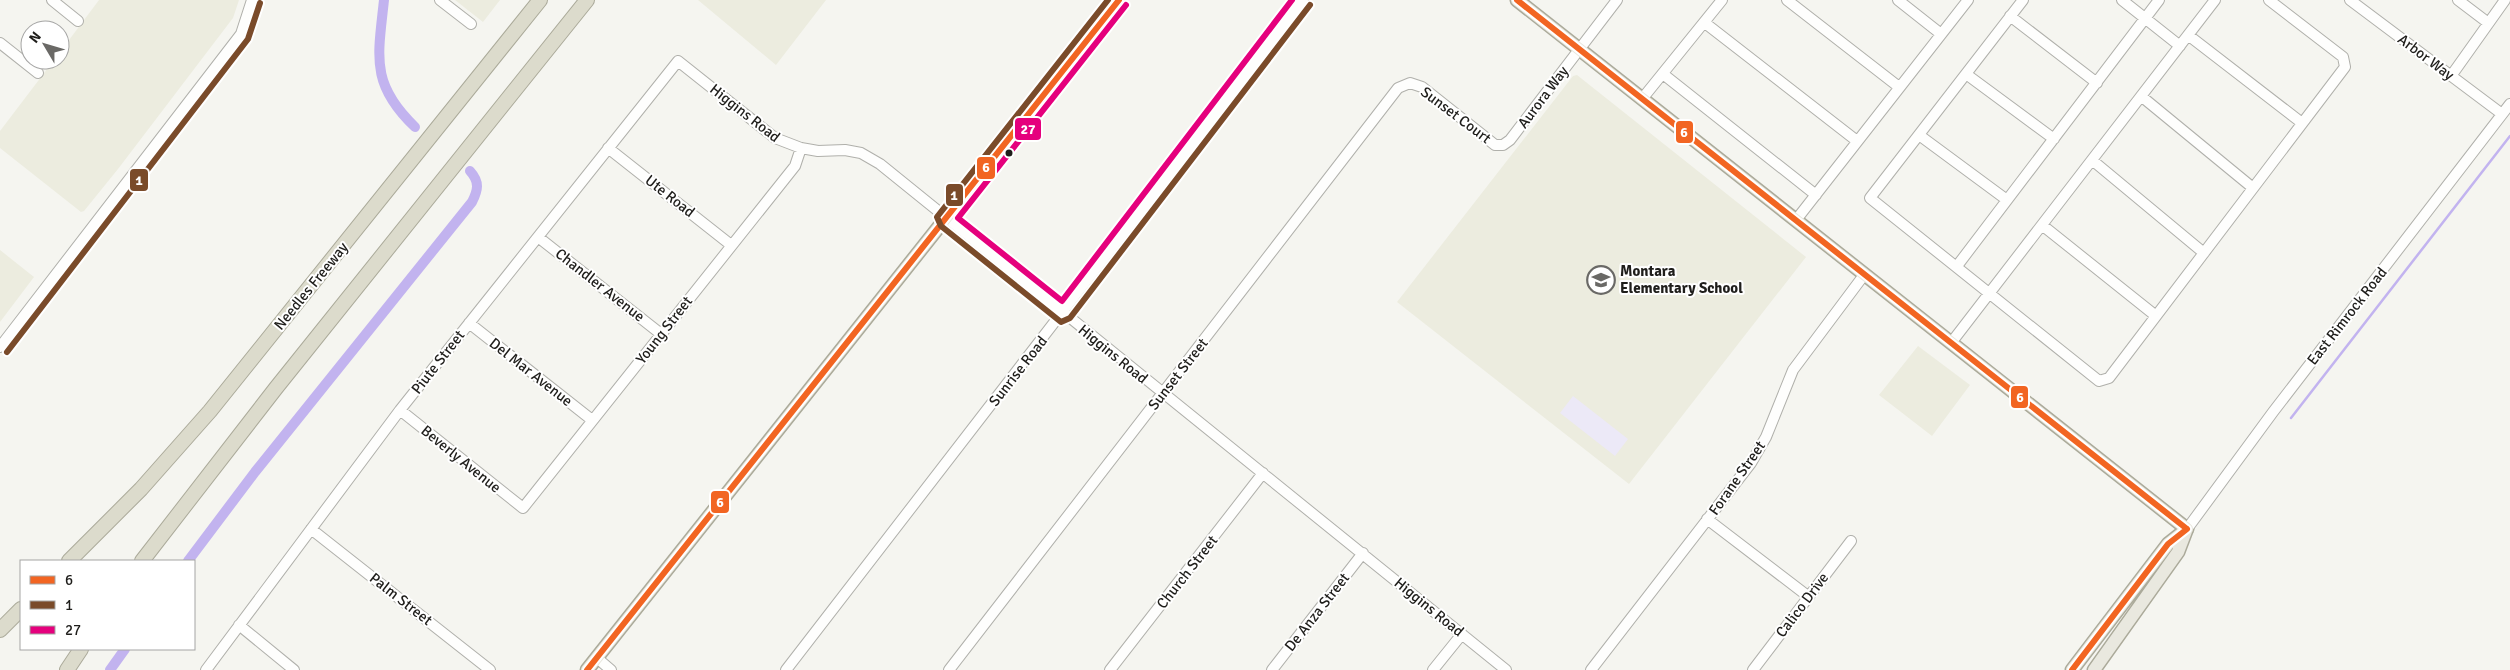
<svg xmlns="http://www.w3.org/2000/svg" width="2510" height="670" viewBox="0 0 2510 670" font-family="Signika,sans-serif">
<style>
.built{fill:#ececdf}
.green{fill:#ece9f7}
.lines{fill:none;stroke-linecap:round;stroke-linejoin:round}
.stream{stroke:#c2b3ef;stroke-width:2.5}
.canal{stroke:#c2b3ef;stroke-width:10}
.minor-casing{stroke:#b0b0ab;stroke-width:12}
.major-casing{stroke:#abaa9a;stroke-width:15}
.highway-casing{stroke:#abaa9a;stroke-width:16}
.minor{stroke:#fefefd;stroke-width:10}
.major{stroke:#e9e8df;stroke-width:12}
.highway{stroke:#dcdbcc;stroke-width:14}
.bus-1-casing{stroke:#fff;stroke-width:10}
.bus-2-casing{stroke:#fff;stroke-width:10}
.bus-3-casing{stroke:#fff;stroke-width:10}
.bus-1{stroke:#f26522;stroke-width:6}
.bus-2{stroke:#7a4b2a;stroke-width:6}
.bus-3{stroke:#e5007d;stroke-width:6}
.bus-dot{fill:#1f1e1b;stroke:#fff;stroke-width:2}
.labels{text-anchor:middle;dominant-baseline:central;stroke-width:4;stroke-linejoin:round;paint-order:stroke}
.street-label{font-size:15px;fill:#1f1e1b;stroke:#fff}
.poi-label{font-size:15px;font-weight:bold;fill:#1f1e1b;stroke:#fff;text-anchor:start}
.line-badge{stroke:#fff;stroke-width:2}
.badge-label{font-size:14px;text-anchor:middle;font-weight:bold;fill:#fff}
</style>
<rect width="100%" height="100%" fill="#f5f5f0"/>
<path class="built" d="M99,0H239L233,18L118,169L84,211L81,212L0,148V131L54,60H60V52Z
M455,0H500L483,22Z
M698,0H826L776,65Z
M1577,75L1806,257L1629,484L1397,302L1573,76Z
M0,250L34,277L0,322Z
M1918,346L1970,385L1932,436L1879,395Z"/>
<path class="green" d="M1573,396L1628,439L1615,456L1560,413Z"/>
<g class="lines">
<path class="stream" d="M2291,418L2510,136"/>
<path class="canal" d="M384,0C378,57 370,84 415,127
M188,561L255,472L472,202C478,190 480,182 470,171
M110,670L125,649"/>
<defs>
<path id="minor" d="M52,0L78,21
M440,0L471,24
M1787,0L1899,87
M1898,0L1941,34
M2023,0L1870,198L2099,381L2109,378L2345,67L2343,57L2269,0
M2122,0L2180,46
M2350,0L2502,114
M2458,0L2487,22
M2010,16L2097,83
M1705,23L1857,141
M2188,35L2302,123
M0,43L38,73
M1663,74L1816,195
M1966,74L2054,139
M2451,76L2505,0
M2141,96L2253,188
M1642,99L1722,0
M1919,135L2007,200
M608,148L731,245
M2092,160L2204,253
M1796,220L1968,0
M2042,225L2156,316
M538,237L661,334
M1957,266L2159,0
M469,323L592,420
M1951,343L2215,0
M0,347L241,34L252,0
M400,410L523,508L795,166L801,148
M1707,519L1809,597
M311,529L490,670
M2187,529L2273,412L2510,104
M239,625L294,670
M597,658L611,670
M206,670L400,410L678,61L775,138L801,148L818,151L845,150L861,153L880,164L1506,670
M786,670L1303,0
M949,670L1398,88L1410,83L1422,87L1495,145H1503L1510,140L1617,0
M1110,670L1263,473
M1272,670L1363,553
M1433,670L1462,634
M1591,670L1751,463L1766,437L1793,370L1864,275
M1753,670L1851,541"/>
<path id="major" d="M1517,0L2187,529
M587,670L1119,0
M2072,670L2168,544L2187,529
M2094,670L2178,552L2186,531"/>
<path id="highway" d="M69,561L141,489L210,411L540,0
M142,561L276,388L587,0
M0,630L21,609
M67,670L81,649"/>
</defs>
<use href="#minor" class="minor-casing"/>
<use href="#major" class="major-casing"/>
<use href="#highway" class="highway-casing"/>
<use href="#minor" class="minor"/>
<use href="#major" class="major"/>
<use href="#highway" class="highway"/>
<defs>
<path id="bus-1" d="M1517,0L2187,529
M587,670L1119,0
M2072,670L2168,544L2187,529"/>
<path id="bus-2" d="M1108,0L937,217L941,226L1061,322L1070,318L1310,5
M7,352L248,39L260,3"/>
<path id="bus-3" d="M1126,5L958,218L1062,301L1292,0"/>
</defs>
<use href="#bus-1" class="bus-1-casing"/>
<use href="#bus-2" class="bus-2-casing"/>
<use href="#bus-3" class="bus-3-casing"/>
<use href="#bus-1" class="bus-1"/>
<use href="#bus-2" class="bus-2"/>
<use href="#bus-3" class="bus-3"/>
</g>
<defs>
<symbol id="school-ring" viewBox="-11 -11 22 22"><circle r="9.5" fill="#fff" stroke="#6a6966" stroke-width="1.5"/><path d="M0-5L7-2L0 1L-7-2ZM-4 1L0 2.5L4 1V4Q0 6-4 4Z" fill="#6a6966"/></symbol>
</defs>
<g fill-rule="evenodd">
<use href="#school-ring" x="1585" y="264" width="32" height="32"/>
</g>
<circle class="bus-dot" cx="1009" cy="153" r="4.5"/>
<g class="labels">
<g class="street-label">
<text transform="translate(2426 57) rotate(37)">Arbor Way</text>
<text transform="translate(1543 97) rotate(-53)">Aurora Way</text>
<text transform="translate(745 113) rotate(38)">Higgins Road</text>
<text transform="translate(1456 115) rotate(37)">Sunset Court</text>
<text transform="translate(670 196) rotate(38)">Ute Road</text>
<text transform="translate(600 285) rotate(38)">Chandler Avenue</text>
<text transform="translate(311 286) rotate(-51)">Needles Freeway</text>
<text transform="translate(2347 316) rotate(-52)">East Rimrock Road</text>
<text transform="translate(664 330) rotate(-52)">Young Street</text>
<text transform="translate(1113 354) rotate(39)">Higgins Road</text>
<text transform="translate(438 362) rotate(-52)">Piute Street</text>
<text transform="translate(1018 371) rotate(-52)">Sunrise Road</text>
<text transform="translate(531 372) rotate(38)">Del Mar Avenue</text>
<text transform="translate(1178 374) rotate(-52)">Sunset Street</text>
<text transform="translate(461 459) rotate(39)">Beverly Avenue</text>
<text transform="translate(1737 478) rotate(-55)">Forane Street</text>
<text transform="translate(1187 572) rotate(-52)">Church Street</text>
<text transform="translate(401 599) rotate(38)">Palm Street</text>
<text transform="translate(1802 605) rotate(-53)">Calico Drive</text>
<text transform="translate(1429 607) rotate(39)">Higgins Road</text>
<text transform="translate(1317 612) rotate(-52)">De Anza Street</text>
</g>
<g class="poi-label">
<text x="1620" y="271">Montara<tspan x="1620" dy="17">Elementary School</tspan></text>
</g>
</g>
<g class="line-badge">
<rect x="1014" y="117" width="28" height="24" rx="5" fill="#e5007d"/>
<rect x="1675" y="120" width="19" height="24" rx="5" fill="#f26522"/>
<rect x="976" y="156" width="20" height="24" rx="5" fill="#f26522"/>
<rect x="129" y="168" width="20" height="24" rx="5" fill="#7a4b2a"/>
<rect x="945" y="183" width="19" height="24" rx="5" fill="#7a4b2a"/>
<rect x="2010" y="385" width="19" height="24" rx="5" fill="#f26522"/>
<rect x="710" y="490" width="20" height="24" rx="5" fill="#f26522"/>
</g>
<g class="badge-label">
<text x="1028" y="134">27</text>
<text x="1684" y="137">6</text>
<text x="986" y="172">6</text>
<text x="139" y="185">1</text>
<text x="954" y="200">1</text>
<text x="2020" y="402">6</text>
<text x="720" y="507">6</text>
</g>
<rect x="20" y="560" width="175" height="90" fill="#ffffff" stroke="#a5a5a4"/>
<rect x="30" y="576" width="25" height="8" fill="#f26522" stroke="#a5a5a4"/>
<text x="65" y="585" font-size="15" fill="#1f1e1b">6</text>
<rect x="30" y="601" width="25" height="8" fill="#7a4b2a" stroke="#a5a5a4"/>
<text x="65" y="610" font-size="15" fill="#1f1e1b">1</text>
<rect x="30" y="626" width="25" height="8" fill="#e5007d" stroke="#a5a5a4"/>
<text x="65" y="635" font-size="15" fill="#1f1e1b">27</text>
<g transform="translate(45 45) rotate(308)"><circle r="24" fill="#ffffff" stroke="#a5a5a4"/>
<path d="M0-4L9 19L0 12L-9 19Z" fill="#6a6966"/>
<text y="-8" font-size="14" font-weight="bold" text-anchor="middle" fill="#1f1e1b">N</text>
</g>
</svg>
